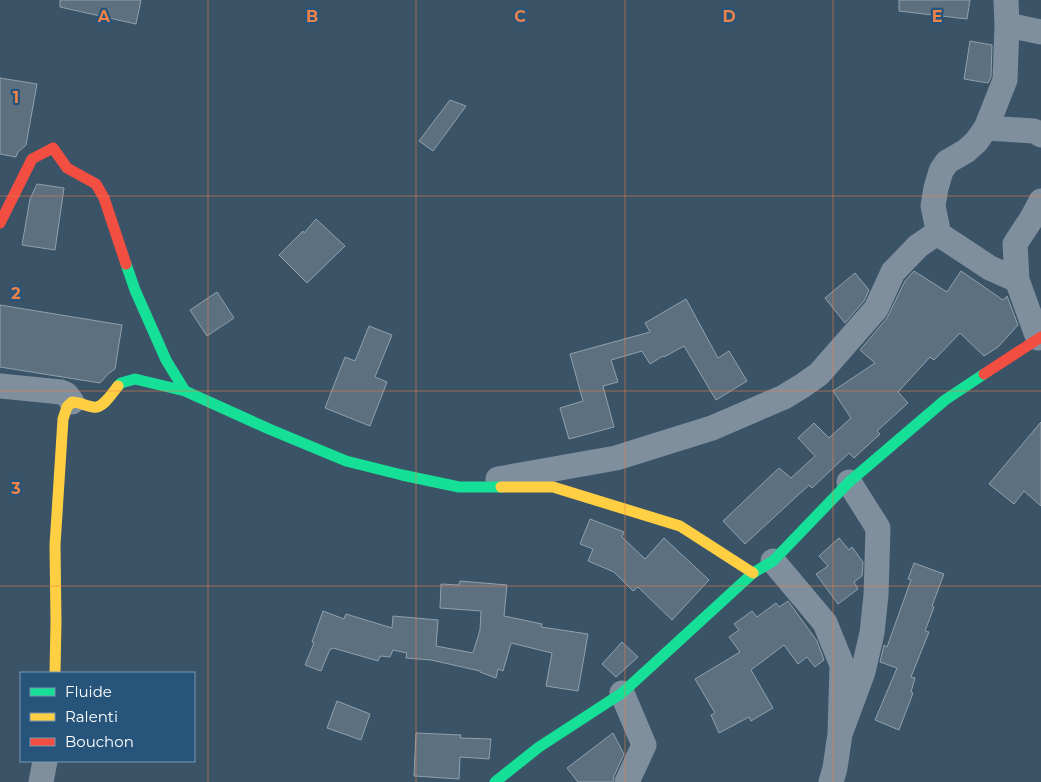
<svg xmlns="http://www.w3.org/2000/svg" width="1041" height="782" viewBox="0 0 1041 782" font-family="Montserrat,sans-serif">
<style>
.building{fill:#5c707f;stroke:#91a1ad}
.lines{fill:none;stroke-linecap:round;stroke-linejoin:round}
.street{stroke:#7f8f9e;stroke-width:25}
.fast{stroke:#16e098;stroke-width:11}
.slow{stroke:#ffcf43;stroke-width:11}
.jam{stroke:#f24e42;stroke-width:11}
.grid{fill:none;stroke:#ee8249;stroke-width:1;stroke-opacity:0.55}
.grid-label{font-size:16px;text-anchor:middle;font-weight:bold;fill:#ee8249;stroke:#27547a;stroke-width:4.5;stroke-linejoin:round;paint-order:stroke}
</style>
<rect width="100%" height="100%" fill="#3a5367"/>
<path class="building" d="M60,0H141L136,24L60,7Z
M899,0H970L967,19L899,11Z
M970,41L992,45L991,77L988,83L964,79Z
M0,78L37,84L26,145L18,152L16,157L0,154Z
M450,100L466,106L433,151L419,141Z
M37,184L64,188L55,250L22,245L30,199Z
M316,219L345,246L307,283L279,255L303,231L304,233Z
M914,271L947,292L961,271L1003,300L1007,296L1018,325L998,347L984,356L960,333L934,360L930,357L898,392L908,403L877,431L880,434L854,458L849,453L812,488L809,485L745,544L723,521L779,468L791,478L815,456L798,438L814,423L829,438L851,418L833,391L875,363L860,350L887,318L905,281Z
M855,273L869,290L864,301L845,323L825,298Z
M217,292L234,318L207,336L190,310Z
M686,299L718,358L729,351L747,381L716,400L684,346L664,357L663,356L650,364L642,351L611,360L618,382L603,386L614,427L569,439L560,408L583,401L570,354L650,332L645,323Z
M0,305L122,325L115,369L109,373L100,383L0,367Z
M369,326L392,335L375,377L387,382L370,426L325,408L345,357L355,361Z
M1041,422V506L1024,491L1014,504L989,484Z
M590,519L624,532L622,537L645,559L664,538L709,580L672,620L638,587L633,591L614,572L588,561L593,549L580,544Z
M839,538L849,550L852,547L863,562L862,576L854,582L858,589L838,604L816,574L828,566L819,556Z
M914,563L944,574L932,606L934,607L925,631L929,632L911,677L915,678L911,692L913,693L899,730L875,720L897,668L880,662L884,645L887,647L911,580L908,579Z
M460,581L507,585L504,616L542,624L541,627L588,634L578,691L546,686L552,653L511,643L503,671L498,669L496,678L480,672V671L431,660L406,658L407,653L393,650L390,657L380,656L378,661L333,648L332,649H330L321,671L305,665L314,643L312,642L323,611L344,619L346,614L392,628L393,616L438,620L436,646L473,653L480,630L481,611L440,608L441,584L459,585Z
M788,601L817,641L824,660L815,667L807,657L798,664L784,645L751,670L773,708L751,721L749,717L719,733L711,715L715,713L695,679L740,652L729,637L739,630L734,624L752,611L757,617L776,603L779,607Z
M622,642L638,657L616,677L602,664Z
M337,701L370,714L361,740L327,728Z
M416,733L461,735L460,738L491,739L489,759L460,757L459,779L414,776Z
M613,733L624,754L614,776L613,782H578L567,768Z"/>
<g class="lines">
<path class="street" d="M1007,25L1041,32
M986,128L1034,131L1041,135
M937,233V225L933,206L936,188L941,171L947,162L966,151L976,142L986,128L1005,80L1007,25L1006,0
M937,233L990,268L1017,280L1038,338
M1017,280L1015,244L1032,218L1041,201
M0,386L61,392L66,394L72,402
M498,479L616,458L712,428L784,397L802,386L819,374L876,309L893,272L918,246L937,233
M773,561L825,623L842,665L840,734L835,768L831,782
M622,693L644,745L627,782
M840,734L863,672L872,633L876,595L878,528L849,482
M41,782L45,761"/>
<path class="fast" d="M126,264L135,290L166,360L185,391
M118,386L121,383L135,379L185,391L269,429L346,461L402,475L459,487H501
M495,782L539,747L622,693L753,573L773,561L849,482L945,400L984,374"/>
<path class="slow" d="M501,487H553L680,526L753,573
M55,673L56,622L55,545L63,419L67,407L72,402C80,402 85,406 93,407C103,409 112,393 118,386"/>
<path class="jam" d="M0,223L32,159L53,148L67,168L96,184L104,198L126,264
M984,374L1041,337"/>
</g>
<path class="grid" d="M208,0V782M416,0V782M625,0V782M833,0V782M0,196H1041M0,391H1041M0,586H1041"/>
<g class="grid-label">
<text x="104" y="22">A</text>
<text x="312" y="22">B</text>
<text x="520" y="22">C</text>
<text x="729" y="22">D</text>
<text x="937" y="22">E</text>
<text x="16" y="103">1</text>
<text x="16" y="299">2</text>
<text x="16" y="494">3</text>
</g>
<rect x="20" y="672" width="175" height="90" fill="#27547a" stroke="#7d98af"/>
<rect x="30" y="688" width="25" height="8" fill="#16e098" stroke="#7d98af"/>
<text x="65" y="697" font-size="15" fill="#ffffff">Fluide</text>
<rect x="30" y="713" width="25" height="8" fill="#ffcf43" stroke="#7d98af"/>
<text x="65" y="722" font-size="15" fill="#ffffff">Ralenti</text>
<rect x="30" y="738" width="25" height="8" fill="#f24e42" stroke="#7d98af"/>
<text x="65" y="747" font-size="15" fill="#ffffff">Bouchon</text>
</svg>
